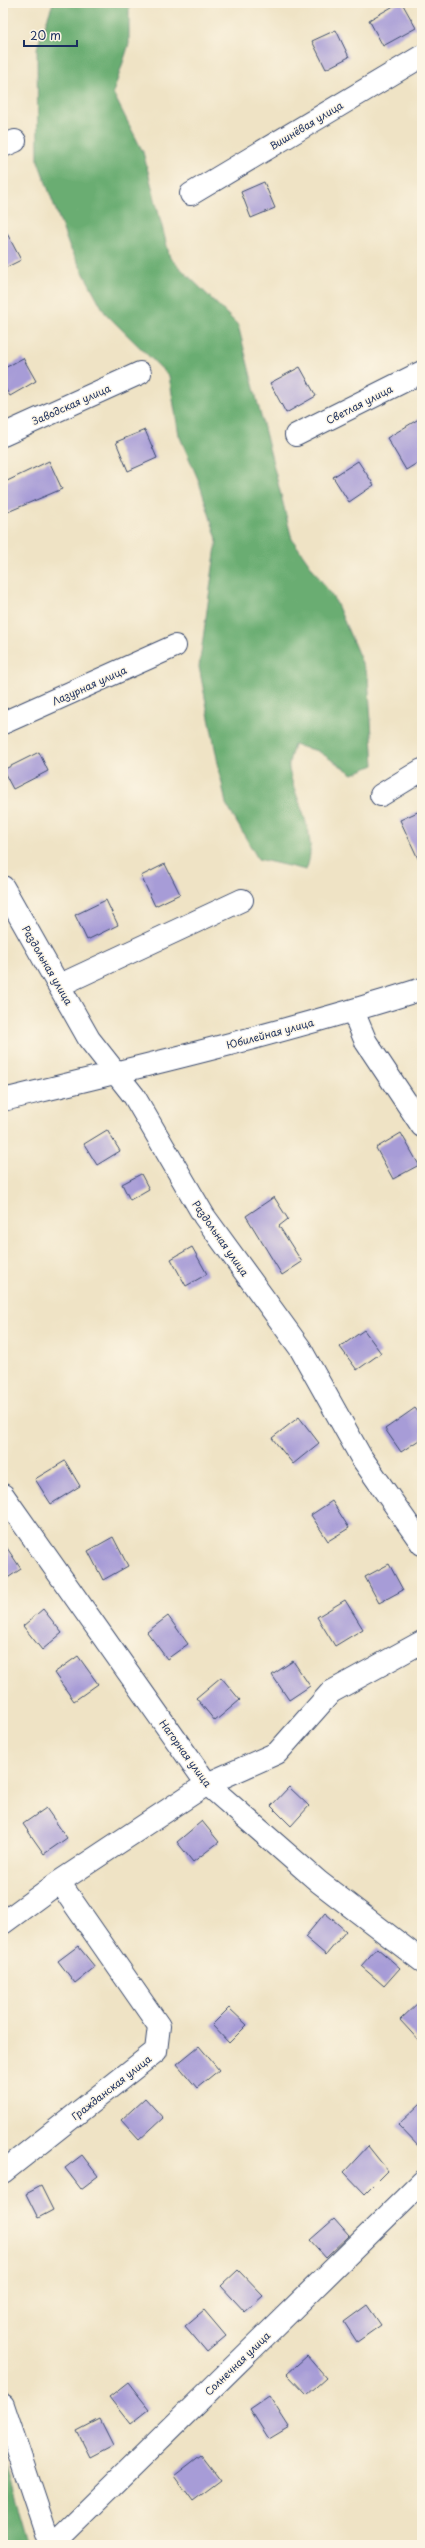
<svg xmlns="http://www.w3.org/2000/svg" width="425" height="2548" viewBox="0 0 425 2548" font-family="'Playpen Sans',sans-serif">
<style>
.forest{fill:#6bad72;stroke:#436e68}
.building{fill:#a79cd7}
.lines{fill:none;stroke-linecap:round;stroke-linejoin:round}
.minor-casing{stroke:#3b4a6d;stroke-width:24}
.minor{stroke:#fff;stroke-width:22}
.labels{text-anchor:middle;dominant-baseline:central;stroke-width:3;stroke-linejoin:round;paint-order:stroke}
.street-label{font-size:10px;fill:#1b2f5e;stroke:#fcf5e5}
</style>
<rect width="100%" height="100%" fill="#fcf5e5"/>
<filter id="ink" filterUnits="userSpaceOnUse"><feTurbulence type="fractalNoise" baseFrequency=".025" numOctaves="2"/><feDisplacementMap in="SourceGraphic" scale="8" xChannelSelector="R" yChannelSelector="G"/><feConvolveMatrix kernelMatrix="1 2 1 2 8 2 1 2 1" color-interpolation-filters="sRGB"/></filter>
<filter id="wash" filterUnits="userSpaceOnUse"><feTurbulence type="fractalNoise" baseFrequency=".012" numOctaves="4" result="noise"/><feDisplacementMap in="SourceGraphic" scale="16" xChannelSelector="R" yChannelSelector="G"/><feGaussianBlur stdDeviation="0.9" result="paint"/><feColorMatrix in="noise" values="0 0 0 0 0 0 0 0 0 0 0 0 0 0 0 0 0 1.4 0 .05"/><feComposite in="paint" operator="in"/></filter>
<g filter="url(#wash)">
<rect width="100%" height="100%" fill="#efe3c5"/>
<path class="forest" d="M53,3H129V44L113,93L143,152L170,258L238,325L292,539L336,602L368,677L374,765L353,774L318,751L294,745C292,752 288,762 289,769C295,801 320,837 306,870L258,859L226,804L199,667L217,539L198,479L179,435L169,376L105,313L69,246L38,161L37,48Z
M3,2459L28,2545H3Z"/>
<g id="blocks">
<path class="building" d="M399,3H402L416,28L383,46L369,20Z
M336,30L349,57L326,69L312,41Z
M264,182L275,208L251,218L241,192Z
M3,226L21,260L3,269Z
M23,358L36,381L10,396L3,385V369Z
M300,367L316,396L286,413L270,383Z
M422,417V460L406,470L387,438Z
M145,430L157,458L128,471L116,442Z
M49,461L62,489L3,514V483Z
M358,461L374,485L349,502L333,477Z
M39,752L48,771L13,789L3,770Z
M422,810V867L400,820Z
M165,864L180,894L155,906L141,876Z
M106,900L118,925L87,940L75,915Z
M107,1130L120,1151L97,1165L84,1144Z
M401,1133L419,1165L393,1179L376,1148Z
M141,1174L149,1189L130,1200L122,1184Z
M274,1197L288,1219L279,1226L302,1262L282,1275L246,1216Z
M192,1247L207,1274L186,1286L171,1259Z
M364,1330L381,1353L357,1370L340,1347Z
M415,1408L422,1417V1438L401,1452L385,1429Z
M299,1417L319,1443L293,1464L272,1438Z
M65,1461L80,1486L51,1504L35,1479Z
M332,1501L349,1528L328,1541L311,1515Z
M113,1537L128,1566L103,1580L88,1551Z
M3,1542L21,1569L3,1581Z
M389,1564L403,1590L379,1603L365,1577Z
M345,1600L363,1629L335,1646L317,1617Z
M43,1609L62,1633L42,1650L23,1626Z
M168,1616L188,1644L167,1659L147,1632Z
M78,1656L98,1684L74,1701L54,1673Z
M293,1661L310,1686L289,1700L272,1675Z
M221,1677L240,1700L215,1721L196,1698Z
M289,1787L309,1806L291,1826L271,1806Z
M46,1808L67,1838L44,1854L23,1824Z
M202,1821L219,1842L193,1862L177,1842Z
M325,1913L346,1931L326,1955L305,1937Z
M78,1946L95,1967L75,1983L58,1961Z
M377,1948L400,1968L384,1986L361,1966Z
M422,1999V2044L400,2020Z
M229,2008L247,2025L229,2043L212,2025Z
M199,2046L219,2070L197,2088L177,2064Z
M145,2098L163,2118L139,2140L121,2120Z
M422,2102V2150L398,2125Z
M368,2146L388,2171L365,2194L344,2172Z
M82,2155L98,2176L81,2189L65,2168Z
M41,2186L53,2210L38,2218L26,2194Z
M334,2219L349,2236L326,2258L310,2240Z
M238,2270L263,2296L245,2312L221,2286Z
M367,2305L381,2325L357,2342L344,2322Z
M204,2310L226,2336L207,2352L185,2326Z
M307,2356L326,2378L307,2395L287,2374Z
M128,2382L149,2409L130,2424L109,2397Z
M269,2396L289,2427L269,2439L250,2409Z
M100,2419L113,2445L90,2457L77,2431Z
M201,2455L221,2481L193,2502L174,2476Z"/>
</g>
</g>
<g filter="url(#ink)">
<use href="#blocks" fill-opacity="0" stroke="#3b4a6d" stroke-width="1"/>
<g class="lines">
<defs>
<path id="minor" d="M3,146L15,141
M191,194L422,56
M3,435L140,373
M296,435L422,372
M3,723L175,646
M381,795L422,770
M3,887L89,1039L134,1096L204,1216L300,1348L361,1457L422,1544
M60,985L242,900
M353,1011L366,1042L422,1126
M3,1100C144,1066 284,1033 422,989
M3,1495L207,1784L319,1882L422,1961
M3,1923L59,1882L207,1784L277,1753L331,1692L422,1642
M3,2172L156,2051L159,2026L59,1882
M3,2405L50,2545
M52,2545L422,2182"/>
</defs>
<use href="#minor" class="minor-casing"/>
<use href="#minor" class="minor"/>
</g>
</g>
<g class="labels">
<g class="street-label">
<text transform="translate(306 125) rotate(-31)">Вишнёвая улица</text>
<text transform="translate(71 404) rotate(-24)">Заводская улица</text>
<text transform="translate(359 404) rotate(-27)">Светлая улица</text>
<text transform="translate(89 685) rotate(-24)">Лазурная улица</text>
<text transform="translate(48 965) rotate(60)">Раздольная улица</text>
<text transform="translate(270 1033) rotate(-15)">Юбилейная улица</text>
<text transform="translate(221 1238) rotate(55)">Раздольная улица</text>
<text transform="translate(186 1753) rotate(54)">Нагорная улица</text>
<text transform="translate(111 2087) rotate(-38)">Гражданская улица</text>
<text transform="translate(237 2363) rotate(-44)">Солнечная улица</text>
</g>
</g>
<rect width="425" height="2548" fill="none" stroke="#fcf5e5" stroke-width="16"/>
<path d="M24 40v6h53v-6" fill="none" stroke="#1b2f5e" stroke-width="2"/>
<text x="30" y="40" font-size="12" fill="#1b2f5e" stroke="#fcf5e5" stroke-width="3" paint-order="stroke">20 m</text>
</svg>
